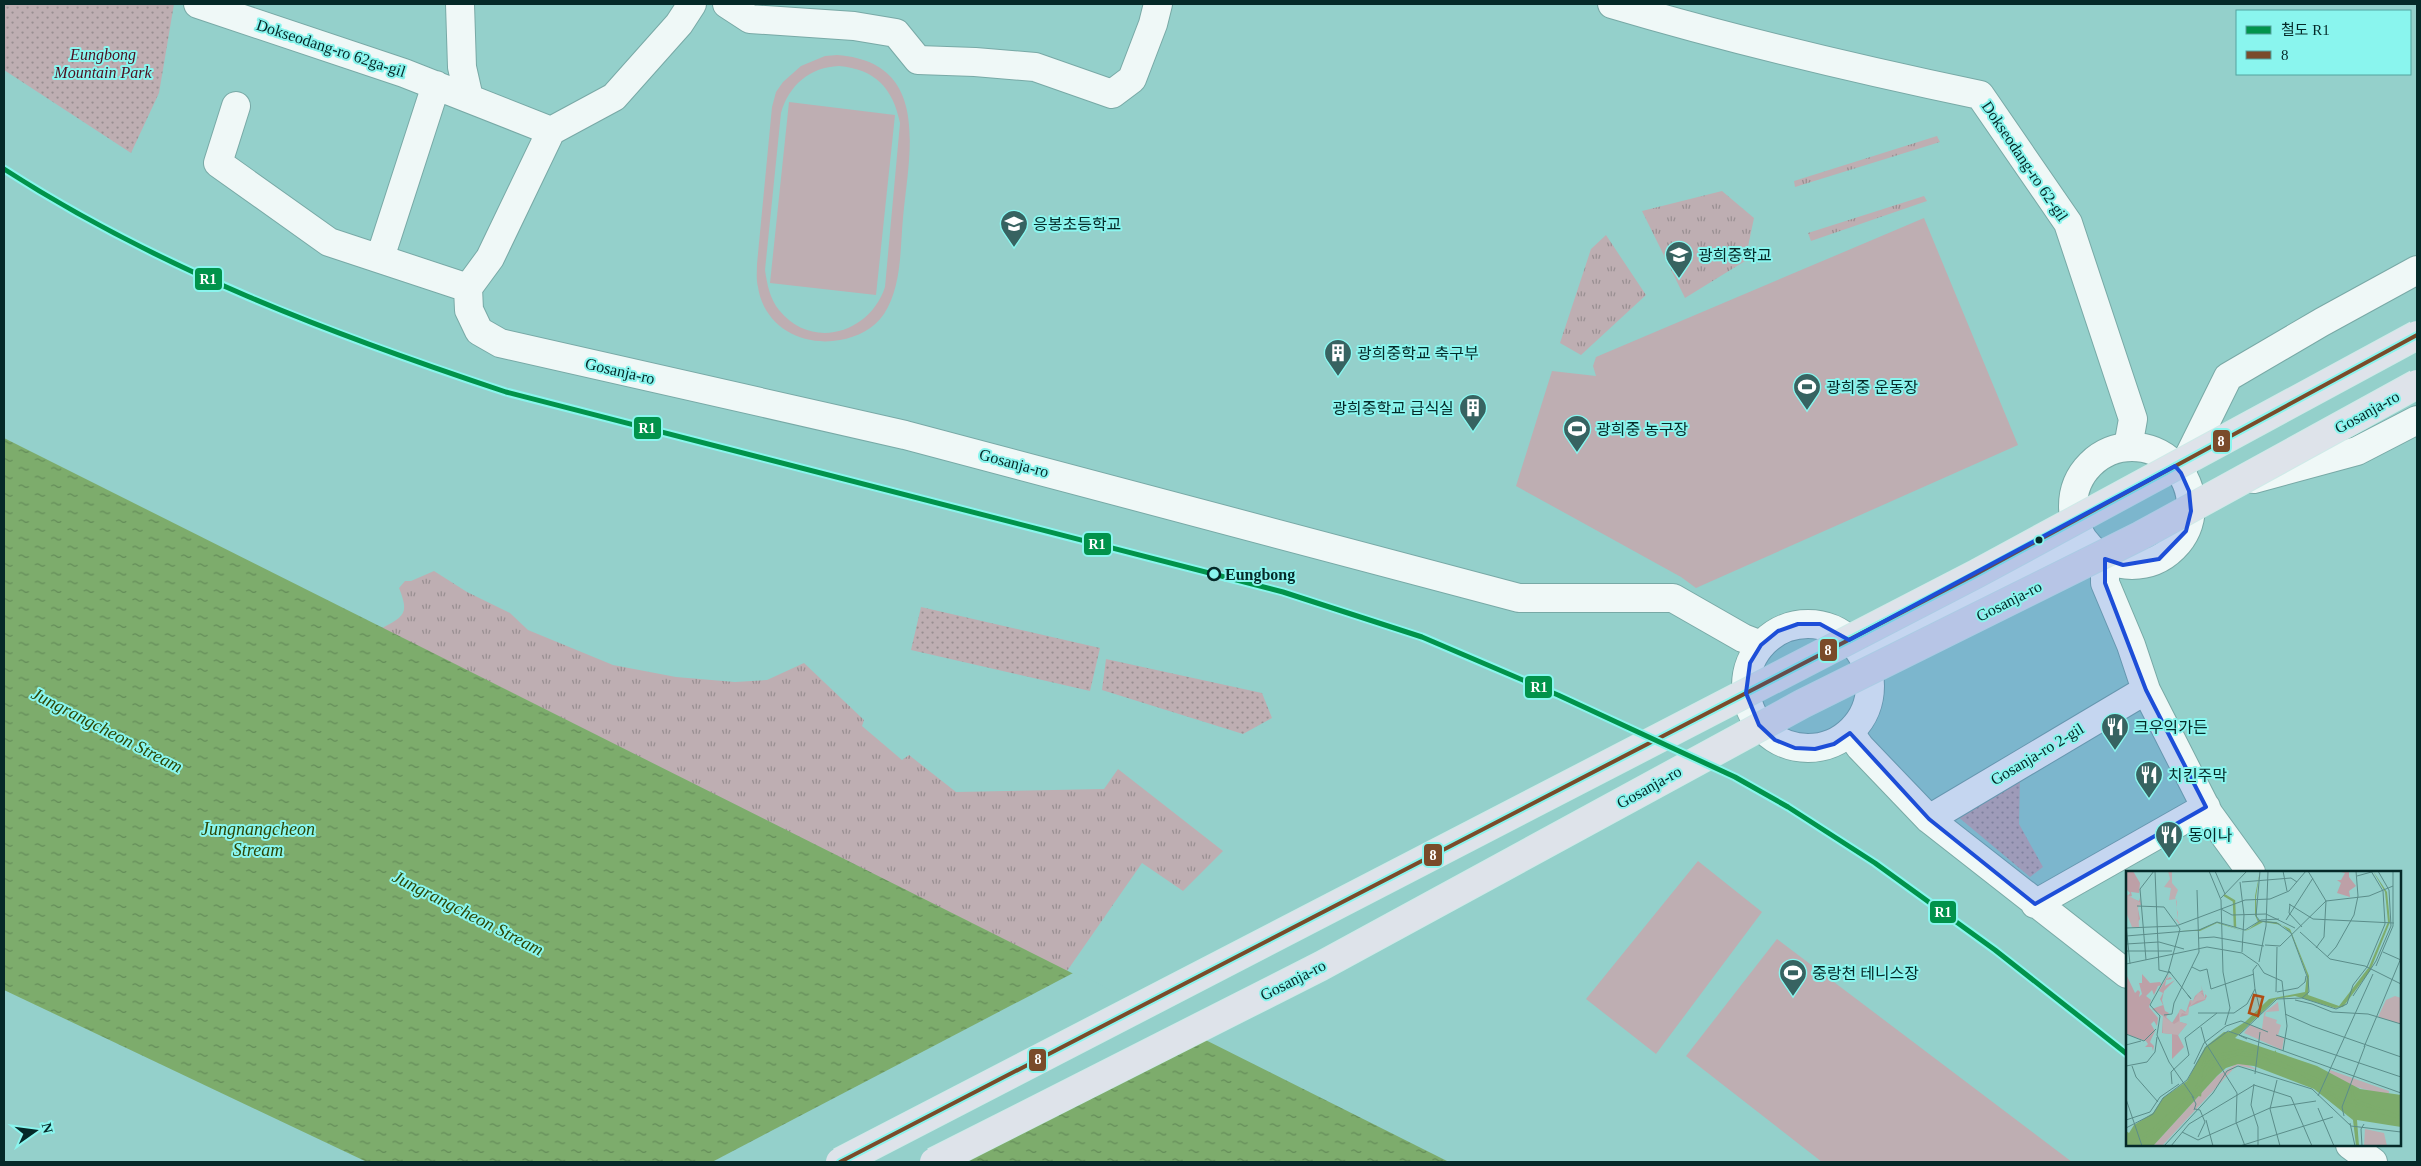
<svg xmlns="http://www.w3.org/2000/svg" width="2421" height="1166" viewBox="0 0 2421 1166" font-family="'Times New Roman','Noto Sans KR',serif">
<style>
.grass{fill:url(#grass-tufts)}
.park{fill:url(#park-dots)}
.pitch{fill:#beaeb2;fill-rule:evenodd}
.water{fill:url(#water-ripples)}
.pier{fill:#94d0cb}
.lines{fill:none;stroke-linecap:round;stroke-linejoin:round}
.minor-casing{stroke:#78a9a6;stroke-width:30}
.secondary-casing{stroke:#78a9a6;stroke-width:30}
.minor{stroke:#eff8f7;stroke-width:28}
.secondary{stroke:#eff8f7;stroke-width:28}
.primary-bridge-casing{stroke:#cfeae8;stroke-width:30;stroke-linecap:butt}
.primary-bridge{stroke:#dee3ea;stroke-width:28}
.bus-1-casing{stroke:#8af5ee;stroke-width:8}
.bus-1{stroke:#7a4b2a;stroke-width:4}
.rail-1-casing{stroke:#8af5ee;stroke-width:9}
.rail-1{stroke:#01934b;stroke-width:5}
.marked{fill:#1d4ed8;fill-opacity:0.2;stroke:#1d4ed8;stroke-width:4;stroke-linejoin:round}
.bus-dot{fill:#052928;stroke:#8af5ee;stroke-width:2}
.stop-dot{fill:#8af5ee;stroke:#052928;stroke-width:2.5}
.labels{text-anchor:middle;dominant-baseline:central;stroke-width:4;stroke-linejoin:round;paint-order:stroke}
.street-label{font-size:16px;fill:#052928;stroke:#8af5ee}
.park-label{font-size:16px;font-style:italic;fill:#4e0f20;stroke:#8af5ee}
.poi-label{font-size:16px;fill:#052928;stroke:#8af5ee;text-anchor:start}
.stop-label{font-size:16px;font-weight:bold;fill:#052928;stroke:#8af5ee;text-anchor:start}
.water-label{font-size:18px;font-style:italic;fill:#2c4604;stroke:#8af5ee}
.inset-river{fill:none;stroke:#7dac6c;stroke-width:2.5}
.inset-road{fill:none;stroke:#5b8d8a;stroke-width:1}
.view{fill:#af4d13;fill-opacity:0.15;stroke:#af4d13;stroke-width:2.5}
.inset-edge{fill:none;stroke:#052928;stroke-width:2.5}
.line-badge{stroke:#8af5ee;stroke-width:2}
.badge-label{font-size:14px;text-anchor:middle;font-weight:bold;fill:#fff}
</style>
<defs>
<pattern id="grass-tufts" width="24" height="20" patternUnits="userSpaceOnUse" patternTransform="scale(1.25)"><rect width="24" height="20" fill="#beaeb2"/><path d="M3 7l-1-3M5 7V3M7 7l1-3M15 17l-1-3M17 17v-4M19 17l1-3" fill="none" stroke="#988e91"/></pattern>
<pattern id="park-dots" width="8" height="8" patternUnits="userSpaceOnUse" patternTransform="scale(1.25)"><rect width="8" height="8" fill="#beaeb2"/><path d="M2 2h.1M6 6h.1" fill="none" stroke="#988e91" stroke-width="1.8" stroke-linecap="round"/></pattern>
<pattern id="water-ripples" width="26" height="14" patternUnits="userSpaceOnUse" patternTransform="scale(1.25)"><rect width="26" height="14" fill="#7dac6c"/><path d="M2 4q2-2 4 0t4 0M15 11q2-2 4 0t4 0" fill="none" stroke="#648c59"/></pattern>
</defs>
<rect width="100%" height="100%" fill="#94d0cb"/>
<path class="grass" d="M1937,136L1940,142L1795,187L1794,181Z
M1722,191L1754,218L1745,261L1685,298L1642,211Z
M1924,196L1927,201L1811,241L1808,233Z
M1606,235L1646,295L1581,355L1560,343L1591,249Z
M434,571L467,592L510,613L528,630L613,665L676,677L735,682L767,680L804,663L864,720L862,726L902,760L909,755L956,792L1104,789L1118,769L1223,851L1183,891L1142,863L1067,971L382,628C405,616 409,613 399,588L405,581H411Z"/>
<path class="park" d="M4,4H174L159,93L131,153L4,70Z
M921,607L1100,648L1090,691L911,650Z
M1106,659L1262,693L1272,718L1243,734L1102,690Z
M2020,778L2019,824L2043,867L2030,877L1957,816Z"/>
<path class="pitch" d="M837,55C932,62 909,153 903,218C900,249 902,286 884,314C874,329 857,337 840,340C802,347 764,327 758,287C756,279 757,271 757,264L772,107L776,92L783,82L801,66L825,56ZM839,66C875,69 893,88 900,123L885,287C870,333 812,351 779,310C770,299 767,284 765,270L781,113C789,85 810,67 839,66Z
M789,102L895,115L876,295L770,283Z
M1924,218L2018,445L1696,588L1681,577L1516,486L1552,371L1596,376L1593,366L1596,357Z
M1698,861L1762,912L1656,1054L1586,999Z
M1777,939L2072,1162H1822L1686,1056Z"/>
<path class="water" d="M4,438L1449,1162H367L4,990Z"/>
<path class="pier" d="M1075,972L1202,1036L963,1162H712Z"/>
<g class="lines">
<defs>
<path id="minor" d="M198,4L404,73L551,131L614,97L679,24L692,4
M460,4L462,67L469,98
M727,4L750,19L854,26L896,33L918,60L975,62L1035,67L1112,94L1132,79L1153,24L1158,4
M1612,4C1733,40 1856,69 1980,95L2068,223L2133,419L2128,447
M236,106L218,163L329,242L468,288
M551,131L490,258L468,288L469,310L479,331L500,343L905,435L1519,598H1673L1743,638L1761,645
M380,258L436,85
M2105,559V583L2131,645L2146,690L2209,814L2251,872
M1850,733L1860,747L1929,819L2127,974
M1929,819L2146,690
M2035,904L2206,807
M2350,1145L2373,1162"/>
<path id="secondary" d="M2073 506a59 59 0 1 1 118 0a59 59 0 1 1-118 0Z
M2182,470L2228,377L2322,322L2417,270
M2254,479L2357,451L2417,420
M1746 686a62 62 0 1 1 124 0a62 62 0 1 1-124 0Z
M1859,650L2083,539"/>
</defs>
<use href="#minor" class="minor-casing"/>
<use href="#secondary" class="secondary-casing"/>
<use href="#minor" class="minor"/>
<use href="#secondary" class="secondary"/>
<defs>
<path id="primary-bridge" d="M840,1162L1976,574L2417,335
M934,1162L1321,966L1802,704L2140,536L2417,384"/>
</defs>
<use href="#primary-bridge" class="primary-bridge-casing"/>
<use href="#primary-bridge" class="primary-bridge"/>
<defs>
<path id="bus-1" d="M840,1162L1976,574L2417,335"/>
</defs>
<use href="#bus-1" class="bus-1-casing"/>
<use href="#bus-1" class="bus-1"/>
<defs>
<path id="rail-1" d="M4,169C159,269 331,334 506,392L1283,592L1422,637L1558,695L1735,777L1788,807L1875,863L1995,950L2127,1054"/>
</defs>
<use href="#rail-1" class="rail-1-casing"/>
<use href="#rail-1" class="rail-1"/>
</g>
<path class="marked" d="M2175,466L2181,473L2189,491L2191,511L2186,531L2159,559L2123,565L2105,559V583L2146,690L2206,807L2035,904L1929,819L1850,733L1834,744L1815,749L1795,748L1775,740L1759,725L1746,693L1750,663L1761,645L1778,631L1798,624H1820L1849,640Z"/>
<defs>
<symbol id="school-pin" viewBox="-11 -11 22 30"><path d="M0 17L-7.5 6A9.5 9.5 0 1 1 7.5 6Z" fill="#376361" stroke="#8af5ee"/><path d="M0-5L7-2L0 1L-7-2ZM-4 1L0 2.5L4 1V4Q0 6-4 4Z" fill="#fff"/></symbol>
<symbol id="building-pin" viewBox="-11 -11 22 30"><path d="M0 17L-7.5 6A9.5 9.5 0 1 1 7.5 6Z" fill="#376361" stroke="#8af5ee"/><path d="M-4-6H4V6H1V3H-1V6H-4ZM-2.5-4.3h1.7v1.8h-1.7ZM.8-4.3h1.7v1.8H.8ZM-2.5-1h1.7V.8h-1.7ZM.8-1h1.7V.8H.8Z" fill="#fff"/></symbol>
<symbol id="stadium-pin" viewBox="-11 -11 22 30"><path d="M0 17L-7.5 6A9.5 9.5 0 1 1 7.5 6Z" fill="#376361" stroke="#8af5ee"/><path d="M0-5a6.5 5 0 1 0 0 10a6.5 5 0 1 0 0-10ZM-3.5-1.8h7v3.6h-7Z" fill="#fff"/></symbol>
<symbol id="restaurant-pin" viewBox="-11 -11 22 30"><path d="M0 17L-7.5 6A9.5 9.5 0 1 1 7.5 6Z" fill="#376361" stroke="#8af5ee"/><path d="M-5-6h1v4h1v-4h1v4h1v-4h1v5L-1.5 .5V6h-2V.5L-5-1ZM5-6V6H3V1.5H1.5Q1.5-4 5-6Z" fill="#fff"/></symbol>
</defs>
<g fill-rule="evenodd">
<use href="#school-pin" x="998" y="208" width="32" height="43"/>
<use href="#school-pin" x="1663" y="239" width="32" height="43"/>
<use href="#building-pin" x="1322" y="337" width="32" height="43"/>
<use href="#stadium-pin" x="1791" y="371" width="32" height="43"/>
<use href="#building-pin" x="1457" y="392" width="32" height="43"/>
<use href="#stadium-pin" x="1561" y="413" width="32" height="43"/>
<use href="#restaurant-pin" x="2099" y="711" width="32" height="43"/>
<use href="#restaurant-pin" x="2133" y="759" width="32" height="43"/>
<use href="#restaurant-pin" x="2153" y="819" width="32" height="43"/>
<use href="#stadium-pin" x="1777" y="957" width="32" height="43"/>
</g>
<circle class="bus-dot" cx="2039" cy="540" r="4.5"/>
<circle class="stop-dot" cx="1214" cy="574" r="6"/>
<g class="labels">
<g class="street-label">
<text transform="translate(331 48) rotate(18)">Dokseodang-ro 62ga-gil</text>
<text transform="translate(2025 161) rotate(56)">Dokseodang-ro 62-gil</text>
<text transform="translate(620 371) rotate(13)">Gosanja-ro</text>
<text transform="translate(2367 412) rotate(-29)">Gosanja-ro</text>
<text transform="translate(1014 463) rotate(15)">Gosanja-ro</text>
<text transform="translate(2009 601) rotate(-27)">Gosanja-ro</text>
<text transform="translate(2037 754) rotate(-31)">Gosanja-ro 2-gil</text>
<text transform="translate(1649 787) rotate(-29)">Gosanja-ro</text>
<text transform="translate(1293 980) rotate(-27)">Gosanja-ro</text>
</g>
<g class="park-label">
<text x="103" y="54">Eungbong<tspan x="103" dy="18">Mountain Park</tspan></text>
</g>
<g class="poi-label">
<text x="1033" y="224">응봉초등학교</text>
<text x="1698" y="255">광희중학교</text>
<text x="1357" y="353">광희중학교 축구부</text>
<text x="1826" y="387">광희중 운동장</text>
<text x="1454" y="408" text-anchor="end">광희중학교 급식실</text>
<text x="1596" y="429">광희중 농구장</text>
<text x="2134" y="727">크우익가든</text>
<text x="2168" y="775">치킨주막</text>
<text x="2188" y="835">동이나</text>
<text x="1812" y="973">중랑천 테니스장</text>
</g>
<g class="stop-label">
<text x="1225" y="574">Eungbong</text>
</g>
<g class="water-label">
<text transform="translate(107 730) rotate(27)">Jungrangcheon Stream</text>
<text x="258" y="829">Jungnangcheon<tspan x="258" dy="21">Stream</tspan></text>
<text transform="translate(468 913) rotate(27)">Jungrangcheon Stream</text>
</g>
</g>
<g transform="translate(2126 871)">
<rect width="275" height="275" fill="#94d0cb"/>
<path d="M0,0H7L14,12L13,22L5,21L6,25L2,26L13,30L14,27L15,34L11,33L14,48L10,53L0,41L1,31L9,32L0,27L4,22L0,18ZM211,0H223V6L230,15L223,20L224,26L211,22L215,12L211,9H215L219,2ZM43,102L41,108L44,106L46,108L40,109L39,115L49,109L38,120L36,129L39,140L43,142L40,146L46,152L55,138L60,141L64,129L67,130L69,125L76,119L75,114L79,128V123L81,125L79,129L63,136L62,144L54,146V151L61,153L52,164L58,176L46,188V163L36,162L37,145L26,138L37,134L34,128L37,122L33,120ZM0,103L9,122L12,119L14,121L13,126L16,123L13,112H16V103L24,112L34,111L36,114L32,115L28,124L26,119L20,125L25,129L23,136L32,147L31,155L28,150L25,153L29,160L24,171L28,175L27,180L26,176H19L22,173L20,170L0,163Z" fill="#bda0a7"/>
<path d="M42,0H46V12L52,19L49,27L50,28L51,31L50,37L52,41L51,48L54,53H53L48,47L51,49V40L50,37V28L43,29L45,17L38,16L44,8ZM0,23L15,32L12,37L13,56H6L0,41ZM80,120L75,122L80,128V123V128L71,130L63,136L62,144L56,142L54,146V151L61,153L52,164L37,162V145L48,153L53,150V140L55,138L59,142L65,133L64,129L67,130L72,122ZM269,125L275,127V153L252,146L260,129ZM152,131L153,140L140,141L139,145L151,149L150,152L155,154L152,164L158,167L156,179L118,162L124,154L136,158L138,142ZM110,193H120L132,199L111,194L36,275H27L91,205ZM204,199L263,220V222L259,224L227,215L203,202Z" fill="#beaeb2"/>
<path d="M239,258L258,262L261,275H238Z" fill="#beaeb2"/>
<path d="M134,0L130,26L131,47L134,50L150,51L164,58L183,105L182,124L213,135L243,96L262,51L259,21L247,0L261,21L264,51L244,100L217,136L209,137L169,125L150,128L109,167L191,195L234,218L275,224V256L231,249L233,275H230L227,249L188,218L128,195L112,193L100,197L91,205L28,274L0,275V260L3,262L8,254L27,242L37,227L61,210L79,176L98,161H103L119,151L143,128L179,121L181,104L165,62L156,54L137,51L122,59L117,60L91,52L74,60H55L73,59L91,51L117,60L123,58L132,51L129,44V25Z" fill="#7dac6c"/>
<path class="inset-river" d="M98,24L108,30L109,56M133,182L144,187L149,182L150,190L196,211M132,186L173,201L194,215M77,204L83,191L93,184L118,179L129,181M72,213L81,181M199,213L220,218M197,218L217,230M226,218L227,226L233,231L272,245M67,221L83,198L96,188L112,183L128,185M68,223L74,224L75,211M220,232L275,247M16,268L31,259L54,235M0,274L28,258L64,224"/>
<path class="inset-road" d="M29,0L33,99L45,102M83,0L95,29L97,101L104,137L99,154M89,0L99,23M134,0L130,45L134,50L151,52L165,62L182,108L183,121L176,127M157,0L161,20M182,0L200,30L198,66L190,77M231,5L249,0M114,11L118,44L116,81M116,11L165,7L171,11M95,27L121,0M163,33L187,48L268,52M164,33L163,42L176,56M11,35L38,36L54,58L42,102L24,134L34,145M95,38L106,44L140,43L169,57M160,49L187,7M0,53L4,93M0,57L50,55L119,29L144,28L163,20L180,0M174,61L204,88L239,95L275,113M0,65L73,59L91,51L119,59L135,49L153,48M73,67L88,66L138,75M0,73L33,71L58,78M139,74L154,75L200,30L243,25L267,15M0,80H46M257,81L275,89M201,86L210,76L228,44L232,25L230,0M20,89L14,18L28,0M133,91L140,55L142,0M0,93L81,76L116,82L132,93L138,102L156,110L161,155L157,180M131,94L127,99L129,118L135,143M250,95L267,55V0M66,96L74,100L81,98L85,118L128,103M43,100L65,128L62,124M150,121L151,76M151,121L172,117L179,111L180,105M227,125L250,90L265,55L263,19L252,0M169,129L186,133M186,133L206,141L242,143L275,153M72,142H108L121,133L129,118M159,143L186,155L275,186M38,144L46,143L48,132L73,81L71,19M34,145L31,164L43,191L68,227M75,156L79,171L111,222L110,251L119,275M0,163L18,170L30,158M150,164L275,206M121,168L113,164L151,128L176,127L210,138L221,133L227,114L241,96L259,53L257,20L245,0M0,174L15,170M238,176L275,87M68,193L78,172L100,155L115,150L142,161M0,195L21,191L29,181L31,166M6,195L10,206L32,231M129,203L134,161M151,209L144,238L154,275M46,213L45,201L63,184L59,167L91,142M128,213L125,234L132,256V275M66,225L70,233L68,239M192,225L247,103M0,228L16,275M192,237L208,275M69,238L74,239L79,251L72,266M218,245L216,236L239,175M0,249L24,241L34,226L53,213M80,249L87,275M224,252L229,275M0,257L27,243L37,227L61,209L80,176L102,160L275,222M56,261L72,269L144,237L190,230M38,275L87,222L101,200L112,195L186,218L225,255L275,261M45,275L63,253L128,214L165,226L186,275M114,275L207,246M236,275L235,258L238,253"/>
<path class="view" d="M128,124L137,126L132,145L123,142Z"/>
<rect width="275" height="275" class="inset-edge"/>
</g>
<g class="line-badge">
<rect x="194" y="267" width="29" height="24" rx="5" fill="#01934b"/>
<rect x="633" y="416" width="29" height="24" rx="5" fill="#01934b"/>
<rect x="2212" y="429" width="19" height="24" rx="5" fill="#7a4b2a"/>
<rect x="1083" y="532" width="29" height="24" rx="5" fill="#01934b"/>
<rect x="1819" y="638" width="19" height="24" rx="5" fill="#7a4b2a"/>
<rect x="1524" y="675" width="29" height="24" rx="5" fill="#01934b"/>
<rect x="1423" y="843" width="20" height="24" rx="5" fill="#7a4b2a"/>
<rect x="1929" y="900" width="28" height="24" rx="5" fill="#01934b"/>
<rect x="1028" y="1048" width="19" height="24" rx="5" fill="#7a4b2a"/>
</g>
<g class="badge-label">
<text x="208" y="284">R1</text>
<text x="647" y="433">R1</text>
<text x="2221" y="446">8</text>
<text x="1097" y="549">R1</text>
<text x="1828" y="655">8</text>
<text x="1539" y="692">R1</text>
<text x="1433" y="860">8</text>
<text x="1943" y="917">R1</text>
<text x="1038" y="1064">8</text>
</g>
<rect width="2421" height="1166" fill="none" stroke="#052928" stroke-width="10"/>
<rect x="2236" y="10" width="175" height="65" fill="#8af5ee" stroke="#55a39f"/>
<rect x="2246" y="26" width="25" height="8" fill="#01934b" stroke="#55a39f"/>
<text x="2281" y="35" font-size="15" fill="#052928">철도 R1</text>
<rect x="2246" y="51" width="25" height="8" fill="#7a4b2a" stroke="#55a39f"/>
<text x="2281" y="60" font-size="15" fill="#052928">8</text>
<g transform="translate(35 1131) rotate(76)" stroke="#8af5ee" stroke-width="4" paint-order="stroke">
<path d="M0-4L9 19L0 12L-9 19Z" fill="#052928"/>
<text y="-8" font-size="14" font-weight="bold" text-anchor="middle" fill="#052928">N</text>
</g>
</svg>
